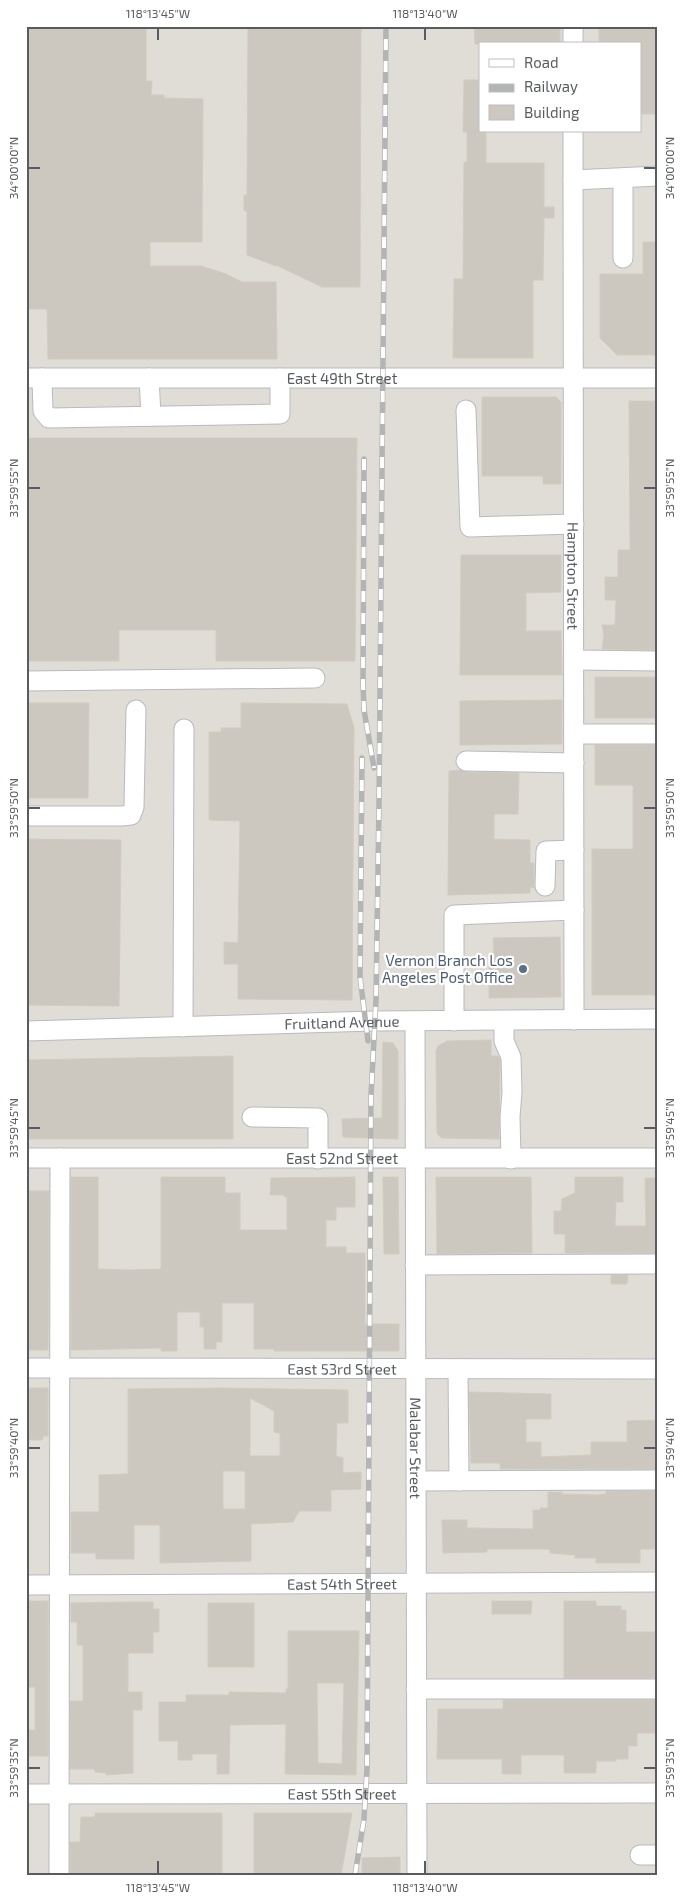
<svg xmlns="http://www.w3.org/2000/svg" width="684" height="1901" viewBox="0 0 684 1901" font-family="'Exo 2',sans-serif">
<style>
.industrial{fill:#e0ddd7;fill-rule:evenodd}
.building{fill:#ccc8c0;stroke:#d1ccbd;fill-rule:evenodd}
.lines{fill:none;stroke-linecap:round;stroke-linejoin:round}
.minor-casing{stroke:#b7babf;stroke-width:21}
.minor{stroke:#fff;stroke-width:19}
.rail-casing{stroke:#b3b4b4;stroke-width:5.5}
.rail{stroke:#fff;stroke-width:4;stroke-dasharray:11;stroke-linecap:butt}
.ticks{fill:none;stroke:#585c61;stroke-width:2}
.service-dot{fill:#5c6f8a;stroke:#fff;stroke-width:2}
.labels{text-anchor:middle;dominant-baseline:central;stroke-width:4.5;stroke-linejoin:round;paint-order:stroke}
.street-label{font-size:15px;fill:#585c61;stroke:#fff}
.service-label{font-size:15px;fill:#4e5e75;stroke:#fff;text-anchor:end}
.neatline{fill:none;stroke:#585c61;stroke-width:2}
.ticks-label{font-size:12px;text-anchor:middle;fill:#585c61}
</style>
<rect width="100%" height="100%" fill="#edeadf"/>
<path class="industrial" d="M26,26H658V1875H26ZM480,44H640V131H480Z"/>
<path class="building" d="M26,26H146V81H152L151,95H164V98L203,99L202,242H150V266H201L226,274L242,282H276L277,359H48L47,309H26Z
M248,26H361L360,287H322L276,265V266L247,255V211H244V195H247Z
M474,26H560V44H475Z
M599,26H658V114H640V44H599Z
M464,80H480V131H486V163H544V207H554V218H544L543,280H533V358H453L454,279H463L464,162H467V132H463Z
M643,242H658V355H617L600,338V274H643Z
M482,397H556L561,402V484H543V476H482Z
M629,401H658V650L602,649L604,635L602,625H615L616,600H605V577H618V550H630Z
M26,438H357L355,661H216V630H119V661H26Z
M461,555H561V592L526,593V631H561L562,675H460Z
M595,677H658V718H595Z
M562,700V744L460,745V701Z
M26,703H89L88,798H26Z
M241,703L347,704L354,728L352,1000L238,999V964H224V942L238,943L240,821L209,820V732H221V728H241Z
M595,745H658V995H592V849H633V785H595Z
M460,770L466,772L519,773L518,814H494V839L530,840V863H534V888L530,887V893L448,895L449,771Z
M26,839L121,840L119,1006L26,1005Z
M560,937L561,997L489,998V954L494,953L493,938Z
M491,1040V1056H498L500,1060L499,1139L442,1138L437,1134V1131L436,1051L438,1046L447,1041Z
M383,1042L393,1043L398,1051V1139L343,1137L342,1119L382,1118Z
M233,1056V1139H26V1060Z
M71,1177H98V1269L130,1270L161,1269V1177H225V1193H240V1230H287V1197H284V1195H270L271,1178L355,1177V1207H336V1220H326V1247H346V1253H365V1324H399V1351H274V1349H254V1303H222V1342H216V1349H204V1327H200V1312H177V1351H161V1348L71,1350Z
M383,1177H398L399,1254H384Z
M436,1177H531L532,1253L437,1254Z
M575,1177H623V1202H616L615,1226H646L645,1178H658L657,1253H565V1234H554V1211H561L562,1199L575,1193Z
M26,1191H49L48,1350H26Z
M611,1275H628L627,1284H611Z
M26,1388H48V1436H43V1439L41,1440H26Z
M220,1388L348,1390V1423H337L336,1456L343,1458V1473L361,1472V1489L331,1490V1511H299L293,1522L251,1524V1561L160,1563V1525H134V1559H96V1553H71V1512H99V1475L128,1474V1389ZM250,1398L274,1411V1432L280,1433V1456H250ZM223,1471H245V1509H223Z
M469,1392L551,1394V1419H526V1442H541V1457L591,1455V1442H627V1421L658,1420V1469H500V1463H471Z
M606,1491H658V1549H640V1563H596V1558H575V1555L550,1553V1550L547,1549H487V1552L443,1553L442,1520H467V1528L533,1529V1510H540V1508H548V1492H562V1494L596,1495L606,1494Z
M26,1601H48V1756H26V1730H35V1687H26Z
M492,1601H532L531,1614H492Z
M564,1601H596V1606H621V1610H626V1632H658V1678H564Z
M128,1602H153V1609H159V1632H153V1653H128V1692H142V1710H133V1773L106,1775V1773L95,1772V1769H70V1701H83V1645H77V1622H71V1603Z
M208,1603H254V1667H208Z
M288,1631H359L356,1775L285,1774L286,1724L230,1725L229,1774H217V1754H192V1760H178V1741H159V1702H186V1695H229V1692L286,1693V1689H288ZM317,1683H344L342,1764L318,1763Z
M503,1700H658V1733H637V1746H628V1759H616V1761H596V1773H564V1755H521V1774H502V1759H437L438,1709H503Z
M95,1813H222V1875H70V1842H80L81,1817H95Z
M254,1813H352L341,1875H254Z
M400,1857V1875H362V1858Z"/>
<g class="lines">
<defs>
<g id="minor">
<path d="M573,26V44"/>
<path id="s1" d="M573,131L574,1020"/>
<path d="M623,178V258"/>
<path d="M573,180L658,176"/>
<path id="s2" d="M26,378H658"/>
<path d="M42,378L43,411L49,418L280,414V378"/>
<path d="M149,378L151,416"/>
<path d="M466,410L470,527L574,524"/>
<path d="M574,660L658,661"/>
<path d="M26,681L315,678"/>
<path d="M574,734H658"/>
<path d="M466,761L574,763"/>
<path d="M26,816H121L131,815L134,807L136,710"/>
<path d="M545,886L546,851L574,850"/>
<path d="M454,1021V915L574,910"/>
<path d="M504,1021V1041L511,1057L512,1092L510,1117L511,1159"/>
<path id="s3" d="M415,1022L417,1875"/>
<path d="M183,1027L184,729"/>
<path id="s4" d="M26,1031L374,1021L658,1019"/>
<path d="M252,1117L318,1118V1159"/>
<path id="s5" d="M26,1158H658"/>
<path d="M415,1265L658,1264"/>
<path id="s6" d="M26,1368L658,1369"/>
<path d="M458,1369L459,1481"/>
<path d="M416,1481L658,1480"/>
<path id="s7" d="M26,1585L658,1582"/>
<path d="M416,1689H658"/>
<path id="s8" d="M26,1794L658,1793"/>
<path d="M640,1855H658"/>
<path d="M59,1875L60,1158"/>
</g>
</defs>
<use href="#minor" class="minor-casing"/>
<use href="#minor" class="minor"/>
<defs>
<path id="rail" d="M364,459L363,684L364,710L374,768
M362,758L360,977L368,1041
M355,1875L364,1819L367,1770L371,1096L376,1000L379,805L386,26"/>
</defs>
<use href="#rail" class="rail-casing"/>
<use href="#rail" class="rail"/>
</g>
<path class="ticks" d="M158,28V40M425,28V40M28,168H40M644,168H656M28,488H40M644,488H656M28,808H40M644,808H656M28,1128H40M644,1128H656M28,1448H40M644,1448H656M28,1768H40M644,1768H656M158,1861V1874M425,1861V1874"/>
<circle class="service-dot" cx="523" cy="969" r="5"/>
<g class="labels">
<g class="street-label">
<text stroke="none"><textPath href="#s2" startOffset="316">East 49th Street</textPath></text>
<text stroke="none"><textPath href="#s1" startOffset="445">Hampton Street</textPath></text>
<text stroke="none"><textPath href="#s4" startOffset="316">Fruitland Avenue</textPath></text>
<text stroke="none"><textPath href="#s5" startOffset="316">East 52nd Street</textPath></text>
<text stroke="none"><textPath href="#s6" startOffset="316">East 53rd Street</textPath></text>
<text stroke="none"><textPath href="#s3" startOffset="426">Malabar Street</textPath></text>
<text stroke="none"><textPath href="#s7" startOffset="316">East 54th Street</textPath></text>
<text stroke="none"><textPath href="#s8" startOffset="316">East 55th Street</textPath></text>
</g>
<g class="service-label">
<text x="513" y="960">Vernon Branch Los<tspan x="513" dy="17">Angeles Post Office</tspan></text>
</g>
</g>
<rect width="684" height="1901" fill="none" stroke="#ffffff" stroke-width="55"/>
<rect x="479" y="42" width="162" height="90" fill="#ffffff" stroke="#bcbec0"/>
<rect x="489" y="59" width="25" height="8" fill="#ffffff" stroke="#bcbec0"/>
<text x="524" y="68" font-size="15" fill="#585c61">Road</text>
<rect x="489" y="84" width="25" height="8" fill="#b3b4b4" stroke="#bcbec0"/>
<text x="524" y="92" font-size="15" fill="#585c61">Railway</text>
<rect x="489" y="105" width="25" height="15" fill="#ccc8c0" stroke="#bcbec0"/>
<text x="524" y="118" font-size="15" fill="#585c61">Building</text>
<rect x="28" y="28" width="628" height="1846" class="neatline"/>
<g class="ticks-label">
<text x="158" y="18">118°13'45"W</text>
<text x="425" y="18">118°13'40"W</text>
<text transform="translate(14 168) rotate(-90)" y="4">34°00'00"N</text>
<text transform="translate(670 168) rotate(-90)" y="4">34°00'00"N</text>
<text transform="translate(14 488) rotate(-90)" y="4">33°59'55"N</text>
<text transform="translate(670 488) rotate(-90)" y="4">33°59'55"N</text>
<text transform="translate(14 808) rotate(-90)" y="4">33°59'50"N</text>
<text transform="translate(670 808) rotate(-90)" y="4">33°59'50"N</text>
<text transform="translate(14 1128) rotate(-90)" y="4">33°59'45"N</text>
<text transform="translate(670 1128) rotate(-90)" y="4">33°59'45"N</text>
<text transform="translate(14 1448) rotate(-90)" y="4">33°59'40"N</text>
<text transform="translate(670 1448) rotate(-90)" y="4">33°59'40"N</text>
<text transform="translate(14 1768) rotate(-90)" y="4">33°59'35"N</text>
<text transform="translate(670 1768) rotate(-90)" y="4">33°59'35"N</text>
<text x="158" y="1892">118°13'45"W</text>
<text x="425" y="1892">118°13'40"W</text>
</g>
</svg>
